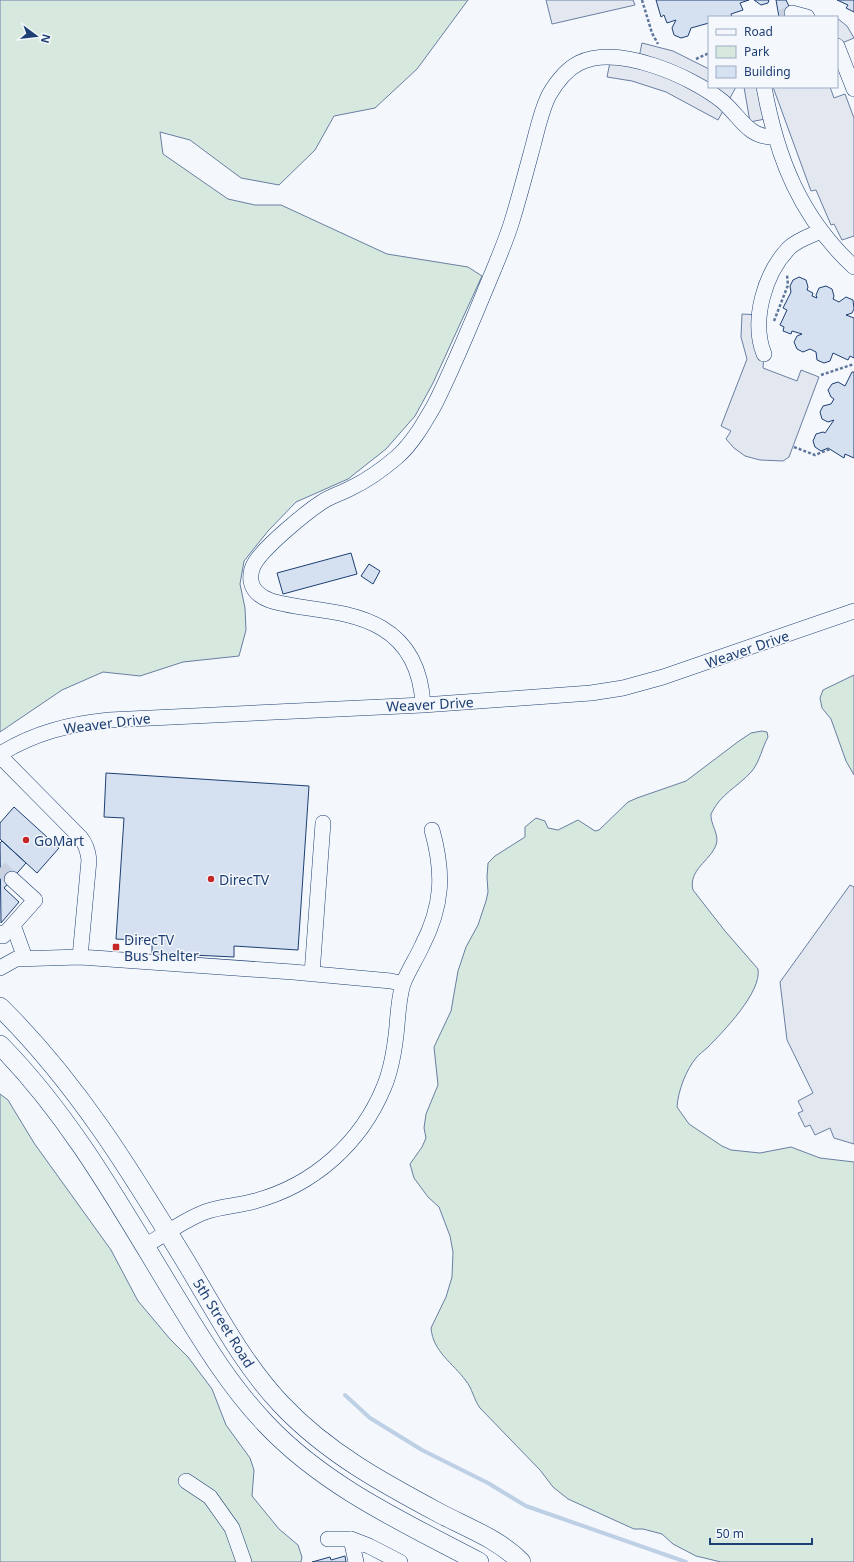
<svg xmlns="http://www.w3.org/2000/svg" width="854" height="1562" viewBox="0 0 854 1562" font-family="'Noto Sans',sans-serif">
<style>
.green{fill:#d7e8df;stroke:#687fa3}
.parking{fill:#e3e8f0;stroke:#687fa3}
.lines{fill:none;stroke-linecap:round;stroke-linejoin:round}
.stream{stroke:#bed0e5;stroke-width:4}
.building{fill:#d5e0f0;stroke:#1d3f73}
.minor-tunnel{stroke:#c9d2e0;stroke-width:15;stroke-dasharray:15 8;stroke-linecap:butt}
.minor-casing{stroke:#1d3f73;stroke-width:16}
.major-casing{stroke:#1d3f73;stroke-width:20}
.path{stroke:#5e769c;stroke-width:2.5;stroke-dasharray:3 2;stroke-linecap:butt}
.minor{stroke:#f4f7fb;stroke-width:15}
.major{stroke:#f4f7fb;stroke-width:19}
.poi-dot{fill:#c62828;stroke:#f4f7fb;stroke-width:1.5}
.labels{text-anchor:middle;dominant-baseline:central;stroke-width:3;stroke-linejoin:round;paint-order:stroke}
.street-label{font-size:14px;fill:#1d3f73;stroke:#f4f7fb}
.poi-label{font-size:14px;fill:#1d3f73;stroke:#f4f7fb;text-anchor:start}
</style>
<rect width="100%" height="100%" fill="#f4f7fb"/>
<path class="green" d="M0,0H468L417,69L375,108L334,116L315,150L279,185L241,178L190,140L160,132L163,154L228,199L255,205H281L387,254L468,267L482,276L433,383L415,416L386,449L348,479L296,502L268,531L244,561L240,584L245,608L246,630L239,656L183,662L140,676L103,672L62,690L0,732Z
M854,675V775L846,761L831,719L822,708L820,698L823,690Z
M762,731L767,732L768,737C762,748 760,761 752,771C737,788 721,793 711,814C710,824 720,835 716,845C710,861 688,870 693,890L725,931L758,969C762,992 723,1032 707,1048C704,1051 699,1054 696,1058C686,1070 678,1091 677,1107L689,1124L722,1146L731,1150L760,1153L791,1147L820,1158L854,1162V1562H721L696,1556L673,1544L662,1534L643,1529H634L568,1499L553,1487L540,1470L480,1408C474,1400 472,1388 466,1381C453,1363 433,1352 431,1328L446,1297L452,1277L453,1252L450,1236L439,1207L428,1197L414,1178L410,1164L422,1147L426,1138L424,1128L426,1114L438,1085L434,1047L451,1011L458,971L466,947L478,925L486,901L488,892L487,877L488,863L495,856L525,837V827L536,818L545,821L548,828L558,830L578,820L595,831L599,830L628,802L637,798L686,781L739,741L751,733Z
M0,1094L8,1100L34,1143L111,1250L138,1301L170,1339L188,1357L212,1389L226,1425L250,1458L254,1470L252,1496L279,1529L298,1545L302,1557L301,1562H0Z"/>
<path class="parking" d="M546,0H633L635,5L552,24Z
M837,18L847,26L854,38L837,45Z
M642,43L673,51L709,69V87H736L718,120L666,92L632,81L607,77L611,57L638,62Z
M744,87H764L770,118L750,122Z
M773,87H830L834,98L845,94L854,118V236L842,240L834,224L831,225L816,190L811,191Z
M742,314L759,315L764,354L763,368L797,381L801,370L819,377L789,457L783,461L760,460L745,456L734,448L726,439L731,431L721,426L747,359L741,337Z
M850,885L854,887V1144L834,1138L830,1128L815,1135L810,1125L805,1127L798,1113L803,1111L798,1101L813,1093L787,1040L780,982Z"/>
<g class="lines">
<path class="stream" d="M345,1395L370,1418L422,1450L488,1483L526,1506L686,1562"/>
</g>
<path class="building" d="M656,0H749L740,3L743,10L731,14L732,17H709V23L691,28L688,36L681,38L674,35L672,28L676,20L667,23L664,15L661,17Z
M754,0H769L768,3L761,5Z
M776,0H786L794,17H779Z
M837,0H854V12L846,8L848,5Z
M799,277L806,280L808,287L807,290L813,293L812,296L817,298L816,295L819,288L826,286L832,289L834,296L833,299L839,302L846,297L853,300L854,309L852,313L846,315L854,318V358L850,356L848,360L833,353L830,361L824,363L817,360L816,352L810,349L803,352L797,349L794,342L797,336L802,334L792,331L791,334L783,331L784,327L780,325L787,310L783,308L791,292L790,286L793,280Z
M852,372H854V458L845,454L844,458L828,448L821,451L815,447L813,441L816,434L823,432L825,433L834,420L828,422L822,419L820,412L823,406L831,404L834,399L831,397L828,390L832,384L838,382L845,386Z
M351,553L357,574L283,594L277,573Z
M369,564L380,571L373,584L361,576Z
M106,773L309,786L298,950L234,946V957L152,953V941L116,939L124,818L104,817Z
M14,807L59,848L37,873L0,839V823Z
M2,841L26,863L4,888L19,902L1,923L0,843Z
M345,1556L346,1562H312L330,1557L331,1560Z"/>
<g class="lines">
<path class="minor-tunnel" d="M781,17L792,13
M0,868L12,879"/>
<defs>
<path id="minor" d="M792,13L807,17
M837,46L854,89
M764,87C777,158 800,217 854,267
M764,354C751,321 764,274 789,248C797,240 810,236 821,231
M423,705C416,573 259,632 251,581C250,574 252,567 256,561C267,545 305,513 322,502C331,496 342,493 351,488C368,480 383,469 397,457C413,443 424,423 435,404C454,366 470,327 486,288C495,266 505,244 512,221C520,195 527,168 534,142C538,126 542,109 549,95C556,83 567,69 579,63C618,44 691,76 722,101C740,116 748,138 774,137
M0,754C34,733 69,724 109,720L423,705L591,693L623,688L663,677L854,611
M0,756L80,837C86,844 88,850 89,860L80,957
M13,925L25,958
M0,933L3,936L35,900L12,879
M0,968L16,959L80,957L293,972L391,981L403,984
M312,974L323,823
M145,1246C165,1234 184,1220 205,1212C221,1206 239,1206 255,1201C314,1185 361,1143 384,1087C392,1068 395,1047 397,1026C398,1012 399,997 403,984C408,971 416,959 422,946C443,905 444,873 432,830
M186,1481L210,1497L232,1528L244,1562
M328,1539H351L369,1546L400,1562
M351,1539L356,1562"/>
<path id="major" d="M0,1007C77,1083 130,1170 186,1262C215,1310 242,1363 281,1404C327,1453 383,1483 441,1514C468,1528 500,1540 521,1562
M0,1045C72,1118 122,1209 175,1296C202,1340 229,1385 265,1423C324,1486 403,1522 479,1562"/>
</defs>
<use href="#minor" class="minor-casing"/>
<use href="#major" class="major-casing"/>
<path class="path" d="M642,0L652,33L658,44
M696,59L709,53
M774,321L788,285L787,275
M821,375L854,364
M794,447L815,455L830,449"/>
<use href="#minor" class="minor"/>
<use href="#major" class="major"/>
</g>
<g class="poi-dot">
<circle cx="26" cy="840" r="4"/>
<circle cx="211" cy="879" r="4"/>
<rect x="112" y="943" width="8" height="8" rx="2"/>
</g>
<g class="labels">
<g class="street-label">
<text transform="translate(747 649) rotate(-19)">Weaver Drive</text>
<text transform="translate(430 704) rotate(-3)">Weaver Drive</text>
<text transform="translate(107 723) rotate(-7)">Weaver Drive</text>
<text transform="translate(224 1323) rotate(58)">5th Street Road</text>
</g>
<g class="poi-label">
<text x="34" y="840">GoMart</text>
<text x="219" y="879">DirecTV</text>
<text x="124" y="939">DirecTV<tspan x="124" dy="16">Bus Shelter</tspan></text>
</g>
</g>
<rect x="708" y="16" width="130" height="72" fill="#f4f7fb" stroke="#9eadc5"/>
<rect x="716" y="29" width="20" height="6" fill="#f4f7fb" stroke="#9eadc5"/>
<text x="744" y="36" font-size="12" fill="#1d3f73">Road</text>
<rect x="716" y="46" width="20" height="12" fill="#d7e8df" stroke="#9eadc5"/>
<text x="744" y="56" font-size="12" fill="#1d3f73">Park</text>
<rect x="716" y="66" width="20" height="12" fill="#d5e0f0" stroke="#9eadc5"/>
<text x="744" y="76" font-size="12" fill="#1d3f73">Building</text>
<g transform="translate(36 36) rotate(105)" stroke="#f4f7fb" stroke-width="3" paint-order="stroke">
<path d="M0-3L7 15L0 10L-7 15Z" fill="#1d3f73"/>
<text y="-6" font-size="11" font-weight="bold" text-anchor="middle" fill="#1d3f73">N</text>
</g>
<path d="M710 1538v6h102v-6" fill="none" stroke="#1d3f73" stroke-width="2"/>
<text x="716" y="1538" font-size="12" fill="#1d3f73" stroke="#f4f7fb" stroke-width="3" paint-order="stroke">50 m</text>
</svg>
